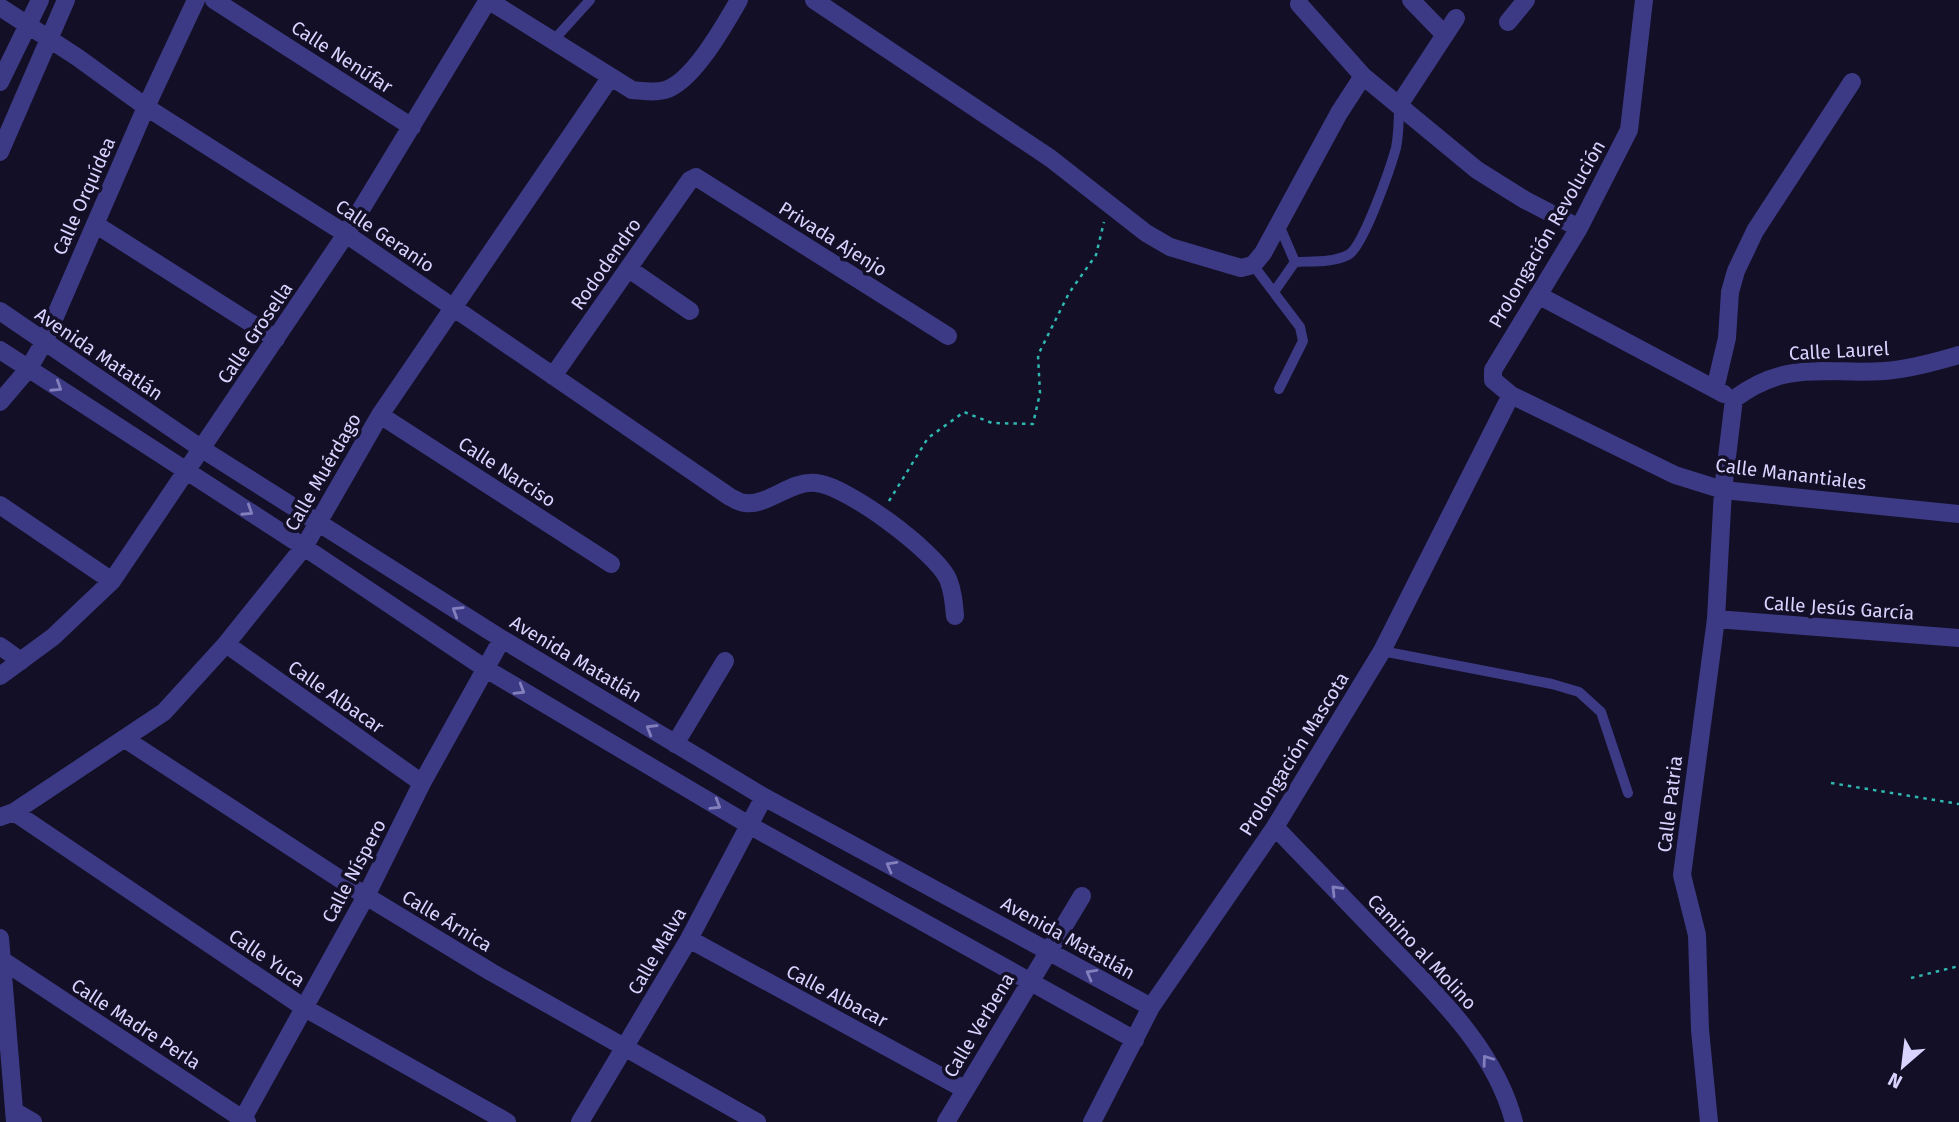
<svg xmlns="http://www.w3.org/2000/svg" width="1959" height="1122" viewBox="0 0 1959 1122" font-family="'Fira Sans',sans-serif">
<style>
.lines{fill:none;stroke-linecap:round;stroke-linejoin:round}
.path{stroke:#2fb8b0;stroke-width:2.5;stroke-dasharray:3.5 5;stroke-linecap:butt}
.service{stroke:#3d3a85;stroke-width:10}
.minor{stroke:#3d3a85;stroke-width:18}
.oneway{stroke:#837fbc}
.labels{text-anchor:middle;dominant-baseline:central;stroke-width:7;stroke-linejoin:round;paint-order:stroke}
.street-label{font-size:19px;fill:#d9d4ff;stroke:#130f26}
</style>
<rect width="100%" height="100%" fill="#130f26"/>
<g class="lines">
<path class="path" d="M889,501L928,438L964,412L992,423L1033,424L1040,393L1038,355L1069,293L1096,255L1104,222
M1831,783L1959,804
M1911,978L1959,966"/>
<path class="service" d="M552,42L590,0
M1295,262C1312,261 1332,263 1348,255C1363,248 1391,166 1396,148C1399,133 1399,119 1399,105
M1253,265L1300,327L1303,341L1279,389
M1274,292L1295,262L1279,225
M1382,651L1552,684L1579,692L1601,712L1628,793"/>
<path class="minor" d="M214,0L412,127
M814,0L1050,158L1146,233L1170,247L1241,268L1253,265L1263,253L1339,113L1363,76
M1411,0L1444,34
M1644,0L1629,130L1579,228L1493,370V380L1511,395L1675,475L1723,490L1959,514
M1299,4L1363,76L1477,170L1525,200L1579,228
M0,7L77,57L146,107L346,234L730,497C735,499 740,503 745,503C768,506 791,480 816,483C846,485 936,552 948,579C953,591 954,603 955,616
M1508,22L1526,0
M0,82L40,0
M1399,105L1456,18
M0,152L66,0
M95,224L276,339
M629,269L690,311
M1538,295L1724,394
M0,311L202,449L502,639L764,797L1151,1007
M0,350L304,547L486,669L749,825L1135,1040
M553,376L690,180L696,177L948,336
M1715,389L1727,338L1730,292L1736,271L1755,231L1852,82
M0,402L29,368L44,342L146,107L196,0
M380,415L611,564
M0,505L112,581
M1716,619L1959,638
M226,644L422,783
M0,646L21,661
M0,676L53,637L112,581L346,234L488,0L632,90C642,91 655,93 665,90C693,82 725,24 739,0
M125,739L366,896L491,972L757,1122
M675,744L725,661
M14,812L303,1007L507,1122
M0,817L14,812L164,712L226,644L304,547L380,415L610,78
M1275,827C1311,864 1346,901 1382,938C1434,992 1495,1048 1514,1122
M0,938L15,1122
M689,939L964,1089
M2,960L247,1122
M14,1111L33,1122
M241,1122L366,896L422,783L502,639
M580,1122L689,939L764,797
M946,1122L1082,896
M1092,1122L1151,1007L1275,827L1382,651L1511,395
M1709,1122L1700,1030L1697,935L1682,875L1716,619L1723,490L1734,399C1788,359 1824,375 1885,371C1910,369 1934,362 1959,355"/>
</g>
<defs><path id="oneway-chevron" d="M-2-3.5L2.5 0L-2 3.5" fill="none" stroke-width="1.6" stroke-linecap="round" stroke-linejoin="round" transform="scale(1.75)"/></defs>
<g class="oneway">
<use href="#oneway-chevron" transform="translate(57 387) rotate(33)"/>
<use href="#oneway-chevron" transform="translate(248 511) rotate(33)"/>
<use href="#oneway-chevron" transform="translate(457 611) rotate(-148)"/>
<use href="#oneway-chevron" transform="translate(520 690) rotate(31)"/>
<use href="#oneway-chevron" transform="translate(651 729) rotate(-149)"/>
<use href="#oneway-chevron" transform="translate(716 805) rotate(31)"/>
<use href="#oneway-chevron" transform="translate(891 866) rotate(-151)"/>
<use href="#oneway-chevron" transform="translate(1336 890) rotate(-134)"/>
<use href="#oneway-chevron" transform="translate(1091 974) rotate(-151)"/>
<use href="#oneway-chevron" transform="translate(1487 1060) rotate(-126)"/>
</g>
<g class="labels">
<g class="street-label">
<text transform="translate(342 57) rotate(33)">Calle Nenúfar</text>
<text transform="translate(84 196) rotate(-66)">Calle Orquídea</text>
<text transform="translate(1547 234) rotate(-60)">Prolongación Revolución</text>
<text transform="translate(385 236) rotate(34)">Calle Geranio</text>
<text transform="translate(833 239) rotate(32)">Privada Ajenjo</text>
<text transform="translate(606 264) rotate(-55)">Rododendro</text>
<text transform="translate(255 333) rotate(-56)">Calle Grosella</text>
<text transform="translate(1839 351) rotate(-3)">Calle Laurel</text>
<text transform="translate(99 354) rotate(34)">Avenida Matatlán</text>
<text transform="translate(323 472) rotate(-60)">Calle Muérdago</text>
<text transform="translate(507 472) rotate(33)">Calle Narciso</text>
<text transform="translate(1791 474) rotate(7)">Calle Manantiales</text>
<text transform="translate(1839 608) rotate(4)">Calle Jesús García</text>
<text transform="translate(576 659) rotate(31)">Avenida Matatlán</text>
<text transform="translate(336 697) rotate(35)">Calle Albacar</text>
<text transform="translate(1294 754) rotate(-58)">Prolongación Mascota</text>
<text transform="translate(1670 804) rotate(-83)">Calle Patria</text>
<text transform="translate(354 871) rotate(-62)">Calle Níspero</text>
<text transform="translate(447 921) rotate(31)">Calle Árnica</text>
<text transform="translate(1068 938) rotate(29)">Avenida Matatlán</text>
<text transform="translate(657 951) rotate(-60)">Calle Malva</text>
<text transform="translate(1422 952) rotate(47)">Camino al Molino</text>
<text transform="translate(267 958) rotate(34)">Calle Yuca</text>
<text transform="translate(837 996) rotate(28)">Calle Albacar</text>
<text transform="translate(136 1024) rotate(33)">Calle Madre Perla</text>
<text transform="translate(979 1025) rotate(-59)">Calle Verbena</text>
</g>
</g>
<g transform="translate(1903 1066) rotate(208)" stroke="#130f26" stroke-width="5" paint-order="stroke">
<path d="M0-5L12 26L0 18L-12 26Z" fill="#d9d4ff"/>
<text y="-10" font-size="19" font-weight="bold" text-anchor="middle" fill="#d9d4ff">N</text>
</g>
</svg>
